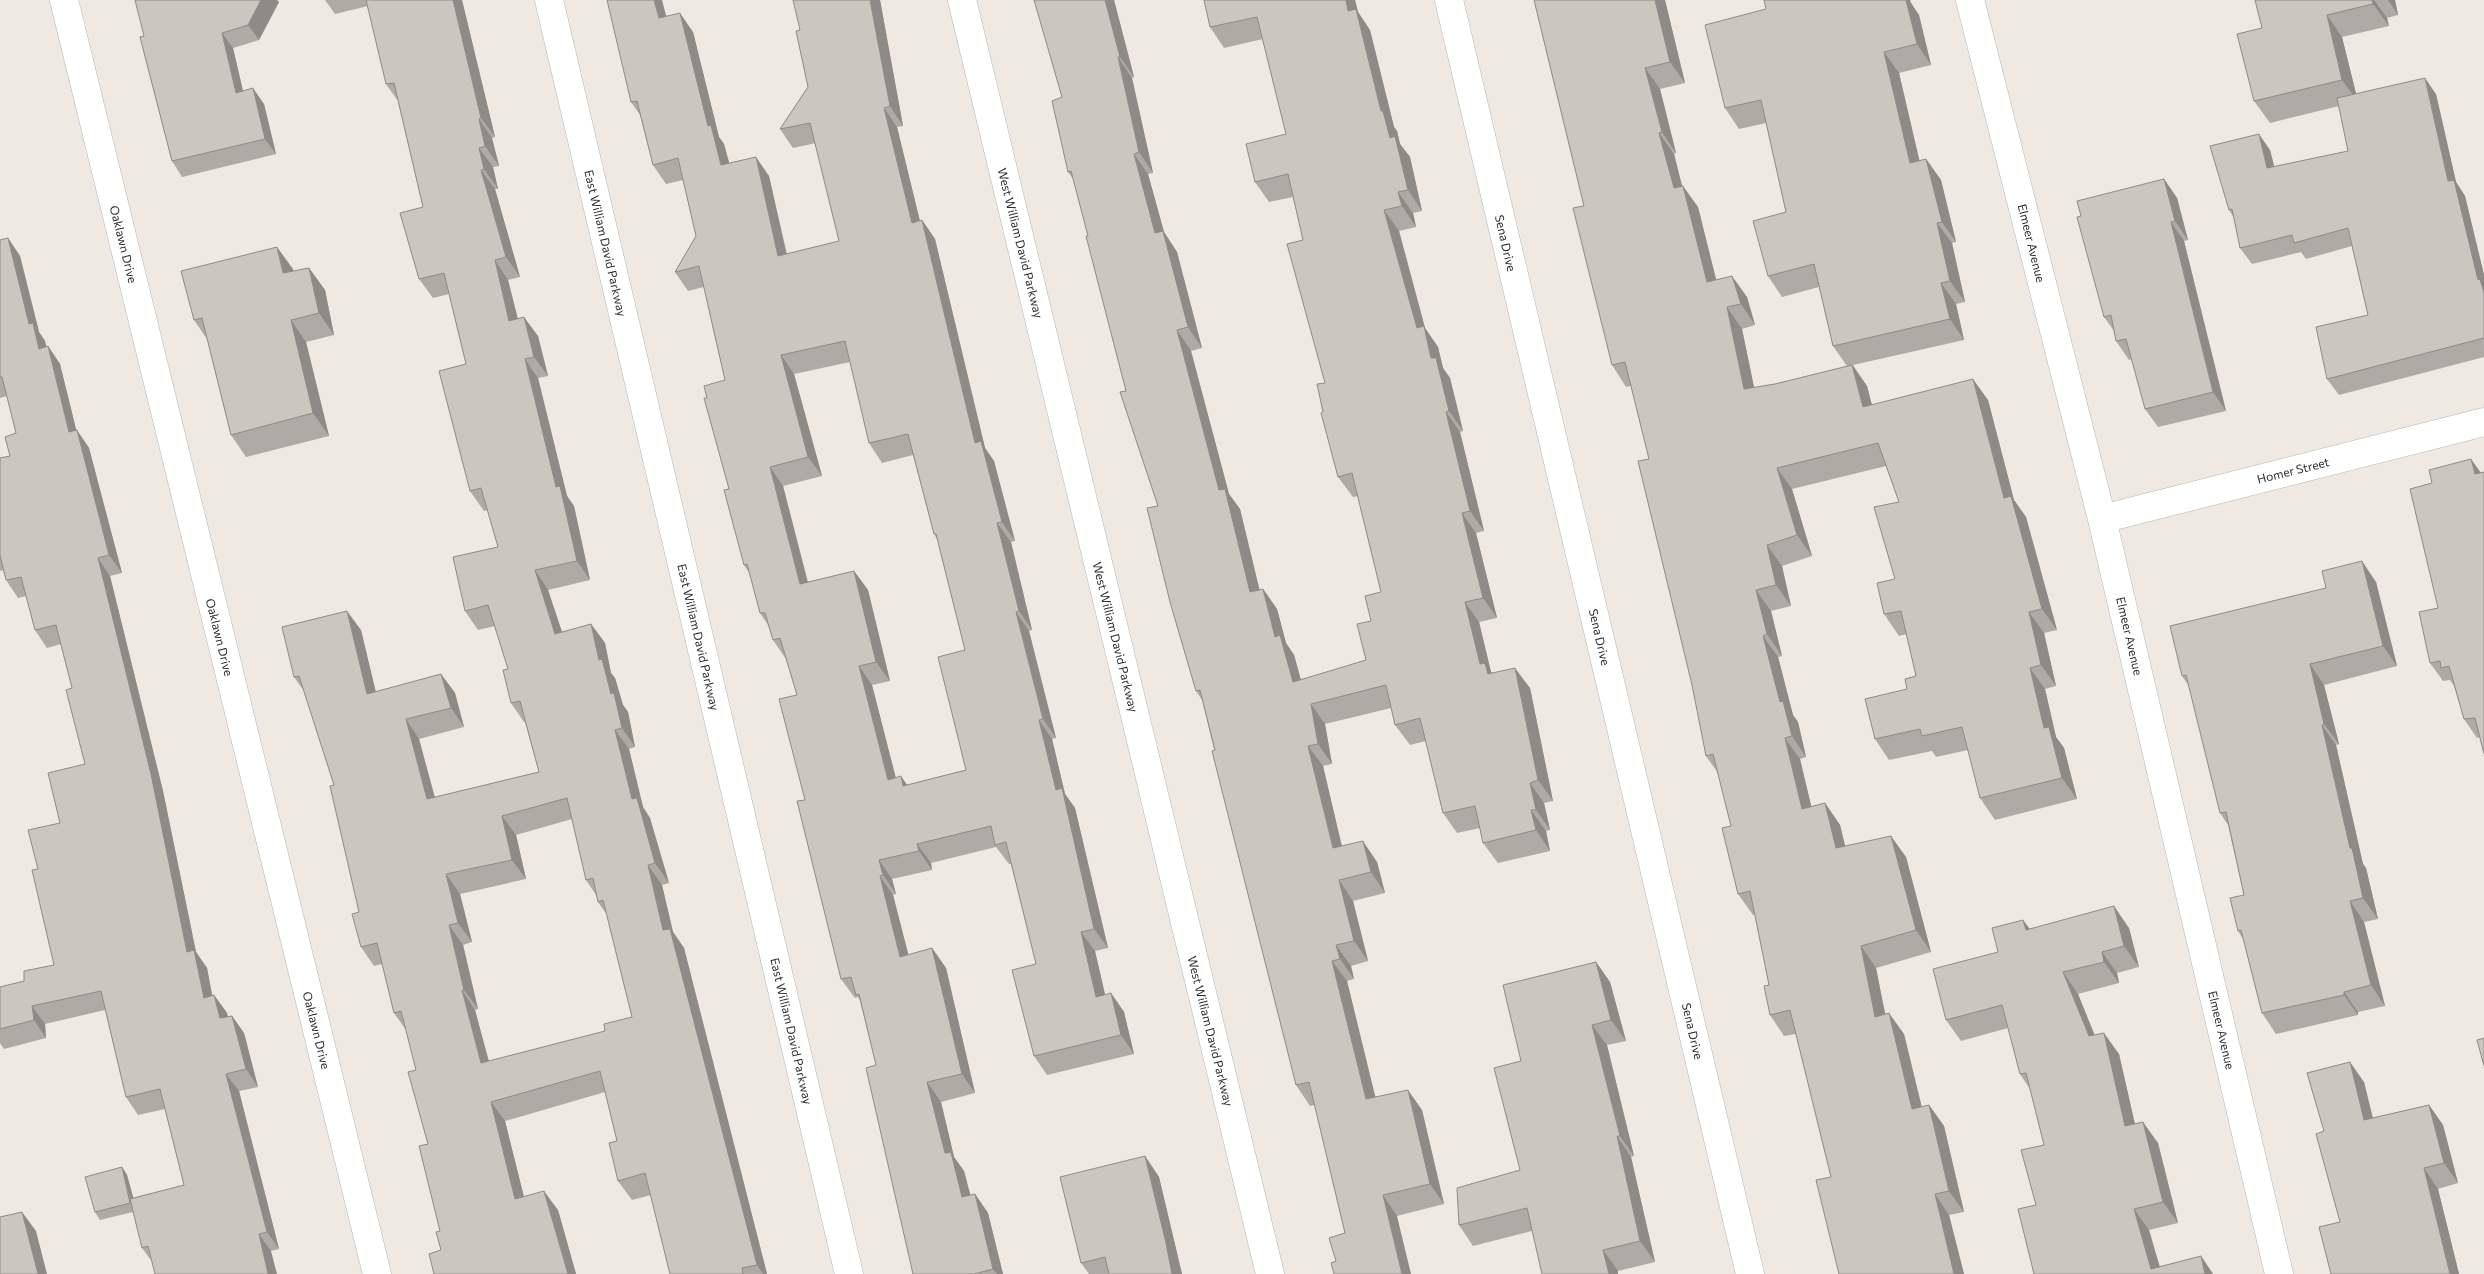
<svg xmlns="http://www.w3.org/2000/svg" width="2484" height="1274" viewBox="0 0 2484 1274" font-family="Commissioner,sans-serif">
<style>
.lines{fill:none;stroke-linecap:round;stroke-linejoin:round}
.street-casing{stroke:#b4b7c1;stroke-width:29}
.secondary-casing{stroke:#b4b7c1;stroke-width:29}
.street{stroke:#fff;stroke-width:28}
.secondary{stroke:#fff;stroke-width:28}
.wall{fill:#afaba4;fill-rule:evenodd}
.shaded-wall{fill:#8e8b86}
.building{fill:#cbc7bf;stroke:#8e8b86;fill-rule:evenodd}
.labels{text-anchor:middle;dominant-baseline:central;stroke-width:5;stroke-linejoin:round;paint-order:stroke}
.street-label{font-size:12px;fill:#2e2e2e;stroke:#fff}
</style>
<rect width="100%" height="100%" fill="#efe9e1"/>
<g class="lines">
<defs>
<path id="street" d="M549,0L849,1274
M962,0L1270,1274
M1449,0L1750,1274
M1970,0L2102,519L2279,1274
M2102,519L2484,422"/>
<path id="secondary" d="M64,0L377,1274"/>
</defs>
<use href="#street" class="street-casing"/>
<use href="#secondary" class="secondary-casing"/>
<use href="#street" class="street"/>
<use href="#secondary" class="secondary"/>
</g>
<path class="wall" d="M325,0H462L495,137L492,138L499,166L493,167L498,189H495L520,277L508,280L518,319L538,336L548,376L538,378L567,496L574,506L590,580L548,590L562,632L591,624L605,643L611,673L615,678L623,705L628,712L635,747L629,749L643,807L650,818L669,883L662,885L673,932L684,948L767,1274H670L651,1195L632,1200L618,1181L617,1141L605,1092L505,1121L524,1196L558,1210L576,1274H434L441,1250L440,1231L428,1144L416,1070L406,1030L394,1013L382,964L374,966L361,947L359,912L334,785L304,691L294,677L361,630L375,692L441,674L455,693L464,727L419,739L435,797L539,772L525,722H524L511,703L508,669L495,626L478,630L465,611L498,547L488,510L484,511L470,491L466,364L449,294L433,298L419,279L423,207L398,101L386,84L368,6L335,14ZM572,819L586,880L596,895L598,902L607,915L632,1017L605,1031L489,1061L475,1010L478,1009L463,945L472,942L460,894L526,879L516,835Z
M880,0L903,126L897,127L920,221L922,220L935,239L985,448L994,461L1015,541L1011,542L1032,630L1029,631L1056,738L1052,739L1065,794L1075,808L1108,948L1095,951L1105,995L1111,993L1124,1012L1134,1054L1047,1075L1034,1056L1036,964L1011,864H1009L996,847L931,863L932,870L892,879L896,894L893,895L908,955L932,948L946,968L975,1093L941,1102L954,1157L964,1171L970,1195L975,1194L988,1213L1003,1274H913L876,1065L860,1001L858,997L855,998L841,979L805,800L797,695L786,659L773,640L768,625L760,613L750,574L744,565L729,489L707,398L725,380L704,287L688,291L675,272L696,236L683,180L666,184L653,165L640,115L631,102L666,16L693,32L719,137L724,144L729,163L769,176L787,254L839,241L816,143L793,148L780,129L808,87L800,30ZM850,362L869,443L882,463L913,455L934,534L937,539L965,650L966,770L907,785L896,778L872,685L890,681L868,590L854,571L808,582L783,486L822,476L794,374Z
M1114,0L1134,77L1132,78L1153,173L1148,174L1164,232L1177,252L1202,348L1191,351L1229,494L1240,509L1259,590L1263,589L1277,609L1286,643L1294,655L1301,680L1366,660L1371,621L1381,592L1358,496L1353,497L1338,477L1323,412L1325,383L1303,240L1293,197L1269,202L1255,182L1286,134L1263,39L1224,48L1210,27L1204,0H1355L1358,12L1370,30L1394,127L1397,131L1400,144L1410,157L1422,211L1413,213L1416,227L1399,231L1425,328L1438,347L1443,368L1450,378L1463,431L1460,432L1484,531L1476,533L1497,618L1479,622L1491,672L1530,688L1553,801L1544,803L1550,830L1546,831L1550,851L1498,863L1483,843L1480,828L1457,833L1443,813L1426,741L1410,745L1395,725L1391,708L1325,724L1332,764L1323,766L1342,846L1377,862L1385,893L1353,901L1368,961L1351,966L1354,979L1347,981L1375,1097L1422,1110L1444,1204L1397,1216L1336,1261L1345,1233L1315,1105L1310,1106L1296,1085L1202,700L1196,691L1158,506L1126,391L1088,236L1073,179L1068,172L1062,97Z
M1534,0H1665L1685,83L1660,89L1676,153L1674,154L1682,186L1698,207L1716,280L1747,297L1755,325L1742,329L1754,388L1775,384L1847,366L1833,346L1819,287L1782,297L1768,276L1786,212L1766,123L1739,129L1725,108L1766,9L1911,3L1919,15L1931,65L1899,73L1919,161L1926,159L1941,180L1956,242L1952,243L1965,302L1956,304L1964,340L1853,365L1867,386L1872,405L1988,400L2014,500L2026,517L2057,630L2044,633L2056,686L2045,689L2056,737L2064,748L2077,799L1995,820L1980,798L1968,750L1936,757L1932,751L1889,760L1875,739L1916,676L1907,634L1899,636L1884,614L1895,579L1899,502L1886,466L1792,489L1812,556L1782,566L1791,606L1771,611L1782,656L1778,657L1793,715L1798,722L1806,757L1800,759L1811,807L1825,803L1840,825L1845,846L1906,857L1931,952L1876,968L1885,1014L1904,1034L1922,1107L1929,1105L1944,1126L1964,1212L1949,1215L1964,1274H1838H1839L1831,1177L1796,1034L1784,1036L1770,1015L1769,985L1755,915H1753L1738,894L1731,826L1718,773L1706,756L1649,459L1631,386L1626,387L1612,365L1584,206Z
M2255,0H2395L2398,15L2387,18L2389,26L2342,37L2356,93L2436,94L2456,182L2465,196L2484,275V357L2339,395L2327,379L2368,315L2352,246L2306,259L2301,252L2252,264L2240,248L2234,218L2229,210L2270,150L2274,167L2348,151L2339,106L2270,123L2254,101L2262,28Z
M279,2L259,40L233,48L243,91L264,104L276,154L182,177L172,161L140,37Z
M2164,179L2177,198L2188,240L2184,241L2226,411L2158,427L2145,409L2132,359L2129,360L2116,341L2114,331L2104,317L2081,216Z
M8,238L20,256L39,332L45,341L46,346H48L60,364L76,430L89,448L122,573L110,576L163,791L196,952L207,968L212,996L214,995L227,1013L228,1017L232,1016L244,1033L258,1087L239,1091L279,1249L271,1251L153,1263L142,1248L133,1212L100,1220L95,1212L122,1167L127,1175L133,1198L184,1185L165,1109L138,1115L126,1097L105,1010L45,1024L46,1038L4,1049L0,1043V987L24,981L54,965L38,869L60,823L85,764L72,688L61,644L47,648L35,630L26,596L18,598L6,580L3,570L0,571V458L10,456L16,433L7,396L0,398V240Z
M309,268L325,290L334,335L306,342L329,436L246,457L231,435L207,339L194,320L293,269V271Z
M2471,459L2480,737L2477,738L2464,719L2454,686L2450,680L2443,681L2430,663L2438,608L2432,483Z
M2376,582L2397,666L2324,685L2339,744L2336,745L2363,864L2366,868L2378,919L2364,922L2385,1006L2358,1012V1015L2276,1034L2262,1013L2243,939L2238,931L2244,895L2228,825L2220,813L2189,686L2182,676Z
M2023,920L2030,929L2129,928L2139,967L2117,973L2119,983L2078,994L2094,1035L2119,1054L2135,1124L2158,1143L2178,1223L2149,1230L2159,1267L2201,1256L2213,1274H2034L2036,1205L2044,1145L2030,1089L2020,1074L2008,1028L1961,1041L1946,1020Z
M1596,962L1610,982L1626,1041L1607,1045L1634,1156L1631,1157L1655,1262L1618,1271L1532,1231L1473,1246L1459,1225L1520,1170L1521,1061Z
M2364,1082L2373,1118L2429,1105L2443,1125L2458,1183L2438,1189L2459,1274H2331L2340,1222L2324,1131Z
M1145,1156L1159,1177L1182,1274H1089L1081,1263Z"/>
<path class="shaded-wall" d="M261,0H277L279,2L259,40L248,25Z
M453,0H462L495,137L481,118Z
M654,0H662L672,38L659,18Z
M870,0H880L903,126L890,106Z
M1105,0H1114L1134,77L1120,57Z
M1346,0H1355L1358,12L1370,30L1394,127L1397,131L1400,144L1410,157L1422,211L1408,190L1390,138L1348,11Z
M1655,0H1665L1685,83L1670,62Z
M1903,0H1910L1911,3L1919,15L1931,65L1917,44Z
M2372,0H2374L2387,18L2389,26L2373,4Z
M2388,0H2395L2398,15Z
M680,13L693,32L719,137L724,144L735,184L721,165L708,126Z
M2327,15L2342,37L2358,102L2342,80Z
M222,33L233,48L247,108L236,93Z
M1884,52L1899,73L1925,184L1910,163Z
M1118,57L1132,78L1153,173L1139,152Z
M1645,68L1660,89L1676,153L1662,132Z
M2425,78L2436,94L2456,182L2465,196L2484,275V293L2478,280L2448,181Z
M253,88L264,104L276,154L265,139Z
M884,108L897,127L925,242L912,223Z
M479,119L492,138L499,166L485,146Z
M1659,133L1674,154L1688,210L1674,188Z
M2259,134L2270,150L2279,185L2267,168Z
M479,148L493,167L498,189L484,169Z
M1134,154L1148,174L1164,232L1177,252L1202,348L1188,327L1155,233Z
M756,157L769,176L791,275L778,256Z
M1926,159L1941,180L1956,242L1942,222Z
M481,170L495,189L520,277L506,257Z
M2164,179L2177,198L2188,240L2175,221Z
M1683,186L1698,207L1722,303L1707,282Z
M1398,192L1413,213L1416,227L1402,206Z
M1384,210L1399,231L1425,328L1438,347L1443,368L1450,378L1463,431L1449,411L1431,358L1417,328Z
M922,220L935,239L985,448L994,461L1015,541L1002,522L975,443Z
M2171,222L2184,241L2226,411L2213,392Z
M1937,223L1952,243L1965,302L1950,281Z
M8,238L20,256L39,332L45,341L51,366L39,349L29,324Z
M277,247L293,269L299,295L283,273Z
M495,260L508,280L523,340L509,321Z
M309,268L325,290L334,335L319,313Z
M1732,276L1747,297L1755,325L1741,304Z
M1941,283L1956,304L1964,340L1950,319Z
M1727,307L1742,329L1759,411L1744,389Z
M524,317L538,336L548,376L534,357Z
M291,320L306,342L329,436L313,413Z
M1177,330L1191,351L1229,494L1240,509L1265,612L1250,592L1219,490Z
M48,346L60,364L81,449L69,432Z
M781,355L794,374L822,476L808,457Z
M525,359L538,378L567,496L574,506L590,580L577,561L556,487Z
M1852,365L1867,386L1878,429L1863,407Z
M1973,379L1988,400L2014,500L2026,517L2057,630L2042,609L2004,498Z
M1446,412L1460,432L1484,531L1470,511Z
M77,430L89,448L122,573L109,555Z
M2471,459L2484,477L2475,474Z
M770,467L783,486L813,603L800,584Z
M1777,468L1792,489L1812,556L1797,535Z
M1462,513L1476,533L1497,618L1483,598Z
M997,523L1011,542L1032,630L1019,611Z
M1767,545L1782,566L1791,606L1776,585Z
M98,558L110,576L163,791L196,952L207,968L216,1015L204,998L187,952Z
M2362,561L2376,582L2397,666L2383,646Z
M535,570L548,590L569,653L555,634Z
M854,571L868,590L890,681L876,662Z
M1263,589L1277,609L1286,643L1294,655L1307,702L1293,682L1275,637Z
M1756,590L1771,611L1782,656L1767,634Z
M1465,602L1479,622L1491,672L1499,683L1502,695L1480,664Z
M347,611L361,630L381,713L367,694Z
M1016,612L1029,631L1056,738L1043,719Z
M2029,612L2044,633L2056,686L2041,665Z
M591,624L605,643L611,673L615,678L623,705L628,712L635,747L622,728L611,694L599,660Z
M1763,636L1778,657L1793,715L1798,722L1806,757L1792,736L1780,702Z
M2310,664L2324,685L2339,744L2324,724Z
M859,666L872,685L901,799L888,780Z
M1515,668L1530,688L1553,801L1538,780Z
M2030,668L2045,689L2056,737L2064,748L2077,799L2062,778L2044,728Z
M441,674L455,693L464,727L451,708Z
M1311,704L1325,724L1332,764L1318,744Z
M406,719L419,739L440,818L427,799Z
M1039,720L1052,739L1065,794L1075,808L1108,948L1094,929L1056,790Z
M2322,725L2336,745L2363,864L2366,868L2378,919L2363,898L2350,848Z
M615,730L629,749L643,807L650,818L669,883L655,863L632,799Z
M1785,738L1800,759L1817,830L1802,809Z
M1308,746L1323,766L1347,869L1333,848Z
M901,776L914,795L903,786Z
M1530,783L1544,803L1550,830L1536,810Z
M1825,803L1840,825L1851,870L1836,848Z
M1531,810L1546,831L1550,851L1536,830Z
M502,816L516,835L526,879L512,860Z
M1891,836L1906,857L1931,952L1916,930Z
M1363,841L1377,862L1385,893L1371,872Z
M917,844L931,863L932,870L919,851Z
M879,860L892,879L896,894L883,875Z
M648,865L662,885L673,932L684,948L767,1274H763L757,1265L663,930Z
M446,874L460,894L472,942L458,923Z
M880,876L893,895L914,976L900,957Z
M1339,880L1353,901L1368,961L1354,941Z
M2350,901L2364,922L2385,1006L2371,985Z
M2114,906L2129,928L2139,967L2124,946Z
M2023,920L2038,941L2026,930Z
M449,925L463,945L478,1009L464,990Z
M1081,932L1095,951L1110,1016L1096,997Z
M1336,945L1351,966L1354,979L1340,959Z
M1861,946L1876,968L1890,1038L1875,1017Z
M932,948L946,968L975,1093L962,1074Z
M2102,952L2117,973L2119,983L2104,962Z
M1332,961L1347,981L1381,1120L1366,1099Z
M1596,962L1610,982L1626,1041L1611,1020Z
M2063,972L2078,994L2104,1058L2089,1036Z
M462,990L475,1010L494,1082L481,1063Z
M2344,992L2358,1012V1015L2344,995Z
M1111,993L1124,1012L1134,1054L1121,1035Z
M214,995L227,1013L232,1036L220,1018Z
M32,1006L45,1024L46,1038L34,1020Z
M1889,1013L1904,1034L1927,1130L1912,1109Z
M232,1016L244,1033L258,1087L246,1069Z
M1592,1025L1607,1045L1634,1156L1620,1136Z
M2104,1033L2119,1054L2140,1147L2125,1126Z
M2350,1062L2364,1082L2378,1140L2364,1120Z
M226,1074L239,1091L279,1249L267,1232Z
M927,1082L941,1102L954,1157L964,1171L976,1216L962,1197L945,1153Z
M1408,1090L1422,1110L1444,1204L1430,1184Z
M491,1102L505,1121L529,1218L515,1199Z
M1929,1105L1944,1126L1964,1212L1949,1191Z
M2429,1105L2443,1125L2458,1183L2444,1163Z
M2143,1122L2158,1143L2178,1223L2163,1202Z
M1617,1136L1631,1157L1655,1262L1640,1241Z
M1145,1156L1159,1177L1182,1274H1172Z
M122,1167L127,1175L137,1211L131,1203Z
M2424,1168L2438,1189L2459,1274H2450Z
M544,1191L558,1210L576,1274H568Z
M975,1194L988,1213L1003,1274H997L993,1269Z
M1935,1194L1949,1215L1964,1274H1954Z
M1383,1195L1397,1216L1411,1274H1402Z
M2134,1209L2149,1230L2162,1274L2151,1269Z
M22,1212L36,1231L47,1274H38Z
M259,1234L271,1251L277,1274H268Z
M1603,1250L1618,1271V1274H1609Z
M2201,1256L2213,1274H2205Z"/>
<path class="building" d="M135,0H261L248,25L222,33L236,93L253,88L265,139L172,161L140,37L144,36Z
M366,0H453L481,118L479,119L485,146L479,148L484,169L481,170L506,257L495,260L509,321L524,317L534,357L525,359L556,487L560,486L577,561L535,570L555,634L591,624L599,660L602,659L611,694L614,693L622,728L615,730L632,799L637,798L655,863L648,865L663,930L670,929L757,1265L742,1268L743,1274H670L645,1173L618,1181L609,1143L617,1141L600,1071L491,1102L515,1199L544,1191L568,1274H434L429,1254L441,1250L436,1232L440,1231L419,1146L428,1144L408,1072L416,1070L401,1011L394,1013L377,943L361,947L352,914L359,912L330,786L334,785L299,676L294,677L282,627L347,611L367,694L441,674L451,708L406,719L427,799L539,772L520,701L511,703L503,670L508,669L488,605L465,611L453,557L498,547L481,488L470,491L439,371L466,364L444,273L419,279L400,213L423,207L394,83L386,84ZM567,798L586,880L593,878L598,902L603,900L632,1017L604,1024L605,1031L481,1063L462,990H464L449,925L458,923L446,874L512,860L502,816Z
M607,0H654L659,18L680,13L708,126L711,125L721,165L756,157L778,256L839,241L810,123L780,129L808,87L796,31L800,30L793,0H870L890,106L884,108L912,223L922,220L975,443L981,441L1002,522L997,523L1019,611L1016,612L1043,719L1039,720L1056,790L1062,788L1094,929L1081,932L1096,997L1111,993L1121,1035L1034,1056L1012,970L1036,964L1006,842L995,845L991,826L917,844L919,851L879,860L883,875L880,876L900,957L932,948L962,1074L927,1082L945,1153L951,1152L962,1197L975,1194L993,1269L974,1274H913L866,1068L876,1065L859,994L856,995L851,977L841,979L797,801L805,800L779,699L797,695L780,638L773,640L765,613H760L747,564L744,565L724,490L729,489L704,398H707L704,386L725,380L699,266L675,272L696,236L678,158L653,165L637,101L631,102ZM845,341L869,443L908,434L934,534H936L965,650L938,657L966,770L903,786L901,776L888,780L859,666L876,662L854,571L800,584L770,467L808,457L781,355Z
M1034,0H1105L1120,57H1118L1139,152L1134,154L1155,233L1163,231L1188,327L1177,330L1219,490L1225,489L1250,592L1263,589L1275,637L1280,635L1293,682L1366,660L1357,624L1371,621L1365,596L1381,592L1352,473L1338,477L1321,413L1323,412L1317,384L1325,383L1287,244L1303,240L1288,174L1255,182L1246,144L1286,134L1257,17L1210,27L1204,0H1346L1348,11L1356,9L1381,111H1383L1390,138L1395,136L1408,190L1398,192L1402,206L1384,210L1417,328L1424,326L1431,358H1436L1449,411L1446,412L1470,511L1462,513L1483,598L1465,602L1480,664L1485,663L1488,674L1515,668L1538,780L1530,783L1536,810H1531L1536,830L1483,843L1475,806L1443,813L1420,718L1395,725L1386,685L1311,704L1318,744L1308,746L1333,848L1363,841L1371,872L1339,880L1354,941L1336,945L1340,959L1332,961L1366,1099L1408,1090L1430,1184L1383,1195L1402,1274H1334L1331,1263L1336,1261L1329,1238L1345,1233L1309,1082L1296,1085L1212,751L1215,750L1200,690L1196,691L1170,602L1147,508L1158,506L1120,392L1126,391L1086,236H1088L1071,171L1068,172L1052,101L1062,97Z
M1534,0H1655L1670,62L1645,68L1662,132L1659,133L1674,188L1683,186L1707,282L1732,276L1741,304L1727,307L1744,389L1775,384L1852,365L1863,407L1973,379L2004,498L2011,496L2042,609L2029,612L2041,665L2030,668L2044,728L2049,727L2062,778L1980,798L1962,727L1922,736L1920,729L1875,739L1865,699L1907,689L1905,679L1916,676L1901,611L1884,614L1877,583L1895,579L1874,507L1899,502L1878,443L1777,468L1797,535L1767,545L1776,585L1756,590L1767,634L1763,636L1780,702L1783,701L1792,736L1785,738L1802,809L1825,803L1836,848L1891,836L1916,930L1861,946L1875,1017L1889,1013L1912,1109L1929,1105L1949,1191L1935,1194L1954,1274H1838H1839L1816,1180L1831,1177L1790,1010L1770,1015L1764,986L1769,985L1750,891L1738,894L1722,828L1731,826L1713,754L1706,756L1692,685L1638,461L1649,459L1625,362L1612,365L1573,208L1584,206Z
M1764,0H1906L1917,44L1884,52L1910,163L1926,159L1942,222L1937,223L1950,281L1941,283L1950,319L1833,346L1814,264L1768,276L1753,221L1786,212L1761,100L1725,108L1705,25L1766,9Z
M2255,0H2372L2373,4L2327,15L2342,80L2254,101L2237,34L2262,28Z
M2425,78L2448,181L2454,180L2478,280L2480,279L2484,293V338L2327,379L2316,327L2368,315L2348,228L2294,243L2292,235L2240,248L2232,209L2229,210L2210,146L2259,134L2267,168L2348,151L2337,98Z
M2164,179L2175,221L2171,222L2213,392L2145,409L2126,339L2116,341L2111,315L2104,317L2077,217L2081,216L2077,201Z
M8,238L29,324L33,323L39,349L48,346L69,432L77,430L109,555L98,558L151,774L187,952L194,950L204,998L214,995L220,1018L232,1016L246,1069L226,1074L267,1232L259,1234L268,1274H155L148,1246L142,1248L130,1199L184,1185L160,1089L126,1097L101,991L32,1006L34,1020L0,1029V987L24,981V971L54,965L32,870L38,869L28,830L60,823L48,773L85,764L66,690L72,688L56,625L35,630L21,577L6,580L0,555V458L10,456L5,437L16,433L2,377H0V240Z
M277,247L283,273L309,268L319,313L291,320L313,413L231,435L202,318L194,320L181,271Z
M2471,459L2475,474L2484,472V754L2475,718L2464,719L2449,666L2441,668L2440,661L2430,663L2419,612L2438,608L2410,489L2432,483L2429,470Z
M2362,561L2383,646L2310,664L2324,724L2322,725L2350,848H2352L2363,898L2350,901L2371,985L2344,992V995L2262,1013L2241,930L2238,931L2230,898L2244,895L2226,812L2220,813L2186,675L2182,676L2170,626L2326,588L2322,571Z
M2114,906L2124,946L2102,952L2104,962L2063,972L2089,1036L2104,1033L2125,1126L2143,1122L2163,1202L2134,1209L2151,1269L2201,1256L2205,1274H2034L2018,1209L2036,1205L2021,1150L2044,1145L2026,1073L2020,1074L2002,1005L1946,1020L1933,969L1998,952L1992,928L2023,920L2026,930Z
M1596,962L1611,1020L1592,1025L1620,1136H1617L1640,1241L1603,1250L1609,1274H1542L1527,1208L1459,1225L1457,1188L1520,1170L1494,1068L1521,1061L1503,985Z
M2484,1038V1066L2477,1040Z
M2350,1062L2364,1120L2429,1105L2444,1163L2424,1168L2450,1274H2331L2319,1227L2340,1222L2316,1134L2324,1131L2307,1073Z
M1145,1156L1166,1243L1172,1274H1109L1105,1257L1081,1263L1060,1177Z
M122,1167L130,1203L95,1212L85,1177Z
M22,1212L38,1274H0V1217Z"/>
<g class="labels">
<g class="street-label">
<text transform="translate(606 243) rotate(77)">East William David Parkway</text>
<text transform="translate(1021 243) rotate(76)">West William David Parkway</text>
<text transform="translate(1506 243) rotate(77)">Sena Drive</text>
<text transform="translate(2032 243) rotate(76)">Elmeer Avenue</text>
<text transform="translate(124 244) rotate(76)">Oaklawn Drive</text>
<text transform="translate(2293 470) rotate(-14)">Homer Street</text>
<text transform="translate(2130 636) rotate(77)">Elmeer Avenue</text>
<text transform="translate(220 637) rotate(76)">Oaklawn Drive</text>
<text transform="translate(699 637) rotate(77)">East William David Parkway</text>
<text transform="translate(1116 637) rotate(76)">West William David Parkway</text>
<text transform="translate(1600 637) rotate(77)">Sena Drive</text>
<text transform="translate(317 1030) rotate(76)">Oaklawn Drive</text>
<text transform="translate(2222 1030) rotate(77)">Elmeer Avenue</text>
<text transform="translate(792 1031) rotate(77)">East William David Parkway</text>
<text transform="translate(1211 1031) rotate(76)">West William David Parkway</text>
<text transform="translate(1693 1031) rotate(77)">Sena Drive</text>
</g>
</g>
</svg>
